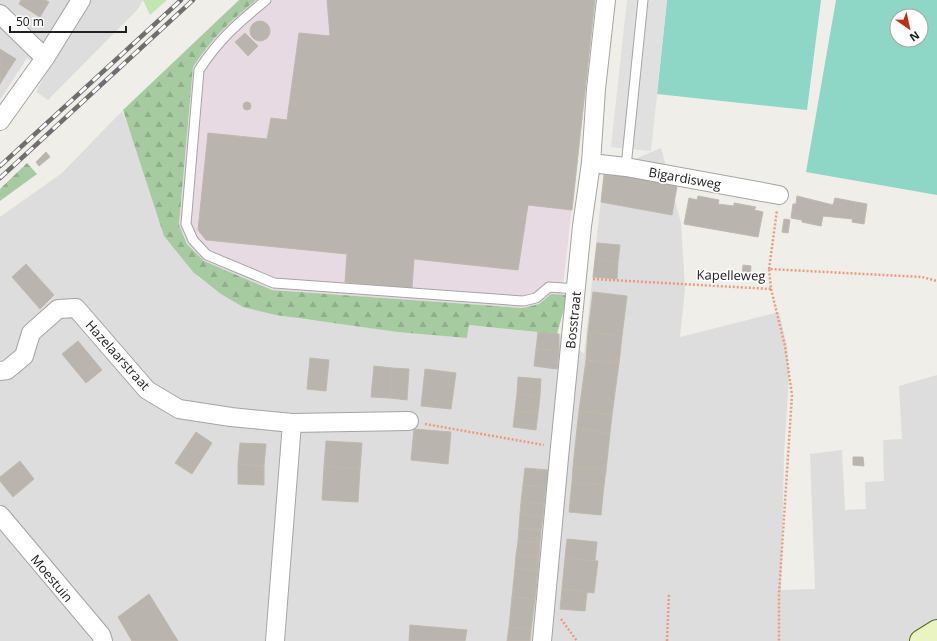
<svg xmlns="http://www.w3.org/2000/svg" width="937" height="641" viewBox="0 0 937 641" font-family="'Open Sans',sans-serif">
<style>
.residential{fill:#dedddd}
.industrial{fill:#e8dae3}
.grass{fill:#c4e4b3}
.forest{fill:url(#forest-firs)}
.pitch{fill:#8ed6c6;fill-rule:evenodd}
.parking{fill:#e0e0e0}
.building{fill:#b9b5ae;stroke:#c0b8ac}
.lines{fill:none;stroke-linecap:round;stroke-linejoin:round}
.lane-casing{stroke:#a4a4a4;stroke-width:11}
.street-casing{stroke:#a4a4a4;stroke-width:20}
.secondary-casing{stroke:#556e11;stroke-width:24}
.path{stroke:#ec9a7d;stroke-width:2.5;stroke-dasharray:2 2;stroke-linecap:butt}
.lane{stroke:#fff;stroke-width:9}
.street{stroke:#fff;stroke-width:18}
.secondary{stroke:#e9f4c2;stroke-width:22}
.rail-casing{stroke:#6e6e6e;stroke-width:4.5}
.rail{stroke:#fff;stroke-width:3;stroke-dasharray:9;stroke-linecap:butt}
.labels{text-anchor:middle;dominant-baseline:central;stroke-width:3.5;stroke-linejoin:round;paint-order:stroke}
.street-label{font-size:13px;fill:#202020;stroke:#fff}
</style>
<defs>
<pattern id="forest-firs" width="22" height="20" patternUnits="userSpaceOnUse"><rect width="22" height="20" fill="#a7cba1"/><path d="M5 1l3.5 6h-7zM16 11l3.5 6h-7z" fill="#8fae8a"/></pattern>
</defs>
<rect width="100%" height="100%" fill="#f0eee8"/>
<path class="residential" d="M0,0H143L138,9L48,100L36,92L46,73L27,58L0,100Z
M122,111L181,256L199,278L243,307L301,319L467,338L469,325L559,334L584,354L604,172L661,148L681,223L685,289L680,337L779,312L787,346L789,376L784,454L781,590L815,589L810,454L842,450L845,510L866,509L865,482L884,481L883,440L902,439L899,386L937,375V641H0V217L62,173Z"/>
<path class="industrial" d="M256,0H595L562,295L551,294L539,304L524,308L272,290L203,261L187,243L179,225L193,67L205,48L227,23Z"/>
<path class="grass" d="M143,0H167L150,15Z"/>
<path class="forest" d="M239,0H256C230,21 211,39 193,67L179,225L187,244L204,261L272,290L523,308L539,304L551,294L568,295L557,334L469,325L467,338L398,332L276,315L243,307L221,294L194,273L164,236L123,110Z
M27,163L37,174L0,201V189Z"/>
<path class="pitch" d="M667,0H821L807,110L657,94Z
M836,0H937V195L806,172ZM897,16H921V40H897Z"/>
<path class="parking" d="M627,0H667L651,151L611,147Z"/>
<path class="building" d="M21,0H45L49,2L40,17L19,4Z
M327,0H595L572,210L528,205L518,270L414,259L412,288L345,282L347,254L206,240L198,230L208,133L267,139L271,118L287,120L299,33L330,36Z
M250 31a10 10 0 1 1 20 0a10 10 0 1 1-20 0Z
M245,33L258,46L248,56L235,42Z
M0,49L16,59L8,71L0,66Z
M0,66L8,71L0,84Z
M243 106a4 4 0 1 1 8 0a4 4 0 1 1-8 0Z
M46,152L50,157L39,166L36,162Z
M611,173L677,186L672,215L601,202L604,175L611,176Z
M698,196L719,200L718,204L734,206V203L756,207L754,210L763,212L758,237L684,224L689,198L697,200Z
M797,196L833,205L835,198L856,202L853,219L823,216L821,226L802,222V220L791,218L793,204H796Z
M856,202L867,204L864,224L852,222Z
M784,219L790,220L788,233L782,232Z
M597,243L620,245L618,262L595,260Z
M595,260L618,262L617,279L593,277Z
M26,264L54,295L40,309L12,277Z
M743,265L751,266L750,278L742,277Z
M593,292L627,296L622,336L588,332Z
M538,332L559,334V351L536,349Z
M588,332L622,336L619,363L586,360Z
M78,341L102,370L86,383L62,354Z
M536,349L559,351L557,369L534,366Z
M310,358L329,360L326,391L307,389Z
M586,360L619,363L612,415L579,411Z
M374,366L392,368L390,398L371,397Z
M392,368L409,369L407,400L390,398Z
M425,369L456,373L451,409L421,406Z
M518,377L541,379L540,396L517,394Z
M517,394L540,396L538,413L515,411Z
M515,411L538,413L536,430L513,427Z
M579,411L612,415L610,433L577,428Z
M577,428L610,433L606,470L573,467Z
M414,429L451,432L448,464L411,460Z
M196,432L212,443L192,474L175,463Z
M326,441L362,443L360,469L324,466Z
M240,443L266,444L264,466L238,464Z
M853,457H863L864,466L853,465Z
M20,461L34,479L13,497L0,481V477Z
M238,464L264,466V485L238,484Z
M324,466L360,469L358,502L322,500Z
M573,467L606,470L604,485L572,482Z
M525,468L548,470L546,487L523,485Z
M572,482L604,485L601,515L569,512Z
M523,485L546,487L544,504L521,502Z
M521,502L544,504L543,516L520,514Z
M520,514L543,516L541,530L519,528Z
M519,528L541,530L540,543L518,541Z
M567,539L597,542L595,561L565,558Z
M518,541L540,543L539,557L516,555Z
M516,555L539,557L538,571L515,568Z
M565,558L598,561L594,593L562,589Z
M515,568L538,571L535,599L512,597Z
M562,589L587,592L585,611L560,609Z
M149,594L178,641H132L118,617Z
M512,597L535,599L531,630L509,627Z
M410,625L467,630L465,641H409Z
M509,627L531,630L530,641H507Z"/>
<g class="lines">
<defs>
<path id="lane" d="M266,0C239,22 219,39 199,70L186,224L193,240L207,255L274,283L523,301L536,298L549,287L577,289
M626,167L643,0"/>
<path id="street" d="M0,14L45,58
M0,121L45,58L81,0
M591,163L626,167L779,195
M0,371L7,370L24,356L31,333L58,309L76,308L147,390L179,409L231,417L292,423L409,421
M0,515L101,635L103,641
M275,641L292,423
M542,641L560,447L582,226L591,163L596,89L606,0"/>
<path id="secondary" d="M921,641L937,631"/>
</defs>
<use href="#lane" class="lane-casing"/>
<use href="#street" class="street-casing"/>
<use href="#secondary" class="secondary-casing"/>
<path class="path" d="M769,269L777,210
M593,279L771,289L769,269L922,277L937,281
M771,289L785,346L792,395L779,594V641
M425,424L544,445
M561,619L577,641
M667,641L669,593"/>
<use href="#lane" class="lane"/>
<use href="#street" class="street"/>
<use href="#secondary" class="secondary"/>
<defs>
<path id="rail" d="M0,166L181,0
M0,178L193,0"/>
</defs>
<use href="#rail" class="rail-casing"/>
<use href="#rail" class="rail"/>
</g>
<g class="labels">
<g class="street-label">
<text transform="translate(685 178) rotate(10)">Bigardisweg</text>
<text transform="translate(731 275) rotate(1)">Kapelleweg</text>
<text transform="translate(573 320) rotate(-84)">Bosstraat</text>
<text transform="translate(118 355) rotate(48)">Hazelaarstraat</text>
<text transform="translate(52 578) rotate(50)">Moestuin</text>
</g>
</g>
<g transform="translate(909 28) rotate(146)"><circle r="19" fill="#ffffff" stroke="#a6a6a6"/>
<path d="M0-3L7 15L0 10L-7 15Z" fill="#bc2f15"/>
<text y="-6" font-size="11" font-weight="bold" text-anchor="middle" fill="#202020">N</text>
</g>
<path d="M10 26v6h116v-6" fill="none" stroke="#202020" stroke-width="2"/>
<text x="16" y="26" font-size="12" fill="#202020" stroke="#ffffff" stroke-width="3" paint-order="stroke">50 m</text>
</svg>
